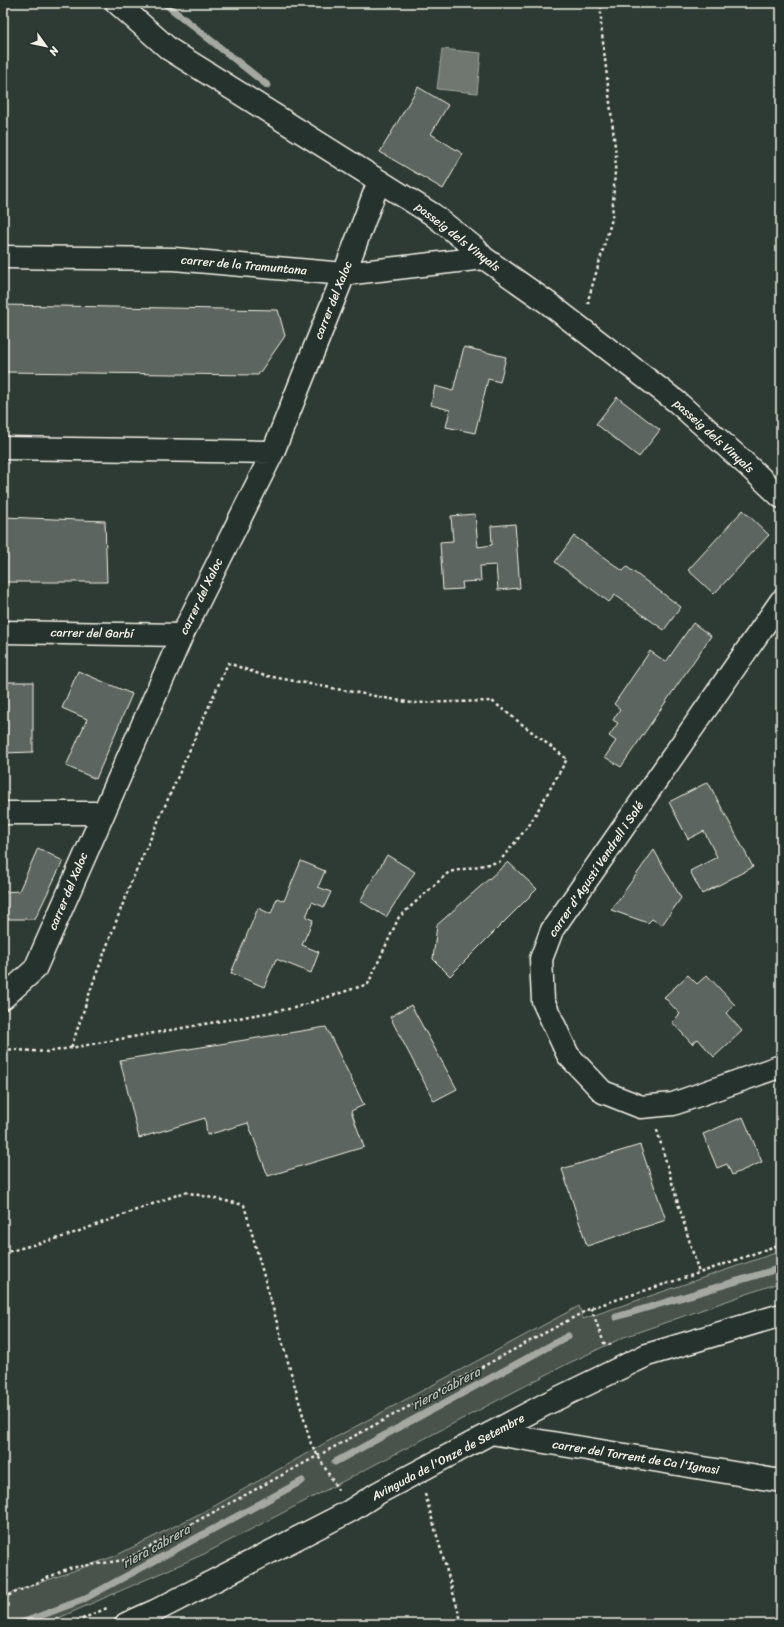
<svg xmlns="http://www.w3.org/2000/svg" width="784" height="1627" viewBox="0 0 784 1627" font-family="Sriracha,sans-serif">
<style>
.green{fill:#48524c;stroke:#9ea29a}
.water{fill:#6f7770;stroke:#a4a8a0}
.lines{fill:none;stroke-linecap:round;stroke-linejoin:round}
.stream{stroke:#a4a8a0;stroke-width:7}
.building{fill:#5c655e;stroke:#f4f1e8}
.minor-casing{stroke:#f4f1e8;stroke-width:25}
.path{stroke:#f4f1e8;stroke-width:2.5;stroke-dasharray:3 3;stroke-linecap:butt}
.minor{stroke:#26332d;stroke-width:22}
.labels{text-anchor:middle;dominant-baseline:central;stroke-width:3;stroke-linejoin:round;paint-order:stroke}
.street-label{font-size:12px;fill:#f4f1e8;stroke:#26332d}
.water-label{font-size:13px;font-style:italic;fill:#b8bab2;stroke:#26332d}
</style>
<rect width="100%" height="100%" fill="#2e3b34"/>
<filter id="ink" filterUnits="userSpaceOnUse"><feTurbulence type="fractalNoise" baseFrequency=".025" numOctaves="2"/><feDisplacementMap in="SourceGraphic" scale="8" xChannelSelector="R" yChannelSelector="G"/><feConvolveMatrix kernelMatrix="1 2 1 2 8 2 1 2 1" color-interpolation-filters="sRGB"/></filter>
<g filter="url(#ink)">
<path class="green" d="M781,1251V1282L624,1337L567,1364L204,1554L45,1624H3V1596L115,1556L211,1508L325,1443L579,1306L583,1319Z"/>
<path class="water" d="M442,49L481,53L477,93L437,89Z"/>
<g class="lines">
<path class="stream" d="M164,3L267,85
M616,1317L781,1268
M335,1462L568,1336
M19,1624L82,1600L302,1481"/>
</g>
<path class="building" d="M418,87L448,105L431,134L463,154L443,189L380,152Z
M3,305L278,310L285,336L258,375L3,372Z
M464,347L506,357L500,382L488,379L475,433L446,427L450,410L431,405L435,386L453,391Z
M617,397L660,430L639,457L596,424Z
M743,510L769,535L714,594L688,570Z
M475,514L478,547L492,545L491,526L515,524L520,588L498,590L496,565L480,566L481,581L462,582L463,589L443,590L440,542L453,541L451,516Z
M3,517L105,521L107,582H3Z
M574,536L623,571L627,567L681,607L664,630L615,595L609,602L555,562Z
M693,623L711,636L621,767L605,757L616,741L609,736L618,723L613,720L620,709L614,704L650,651L666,662Z
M78,671L132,694L96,779L66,766L87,719L62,708Z
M3,682H33V752L3,753Z
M708,782L753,867L702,894L690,871L717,857L704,831L688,839L669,802Z
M38,848L63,861L35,919H3V892L19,891Z
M654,850L681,898L662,925L652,919L648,923L611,910Z
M387,855L415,872L386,917L360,901Z
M301,861L325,871L318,887L331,892L324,907L312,902L306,917L313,920L302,945L319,952L311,973L276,959L264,987L231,973L258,908L271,914L277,898L284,901Z
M508,862L537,889L450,976L433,959L437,925Z
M688,975L697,984L707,975L735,1005L726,1013L742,1031L714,1057L698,1039L692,1044L672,1022L680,1014L664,997Z
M411,1005L457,1089L434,1101L390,1017Z
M326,1027L364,1105L351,1111L364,1147L268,1176L248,1123L207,1135L205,1118L139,1138L120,1060Z
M743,1117L762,1162L732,1175L727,1164L717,1168L703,1134Z
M640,1145L666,1220L587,1246L562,1169Z"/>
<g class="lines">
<defs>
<path id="minor" d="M117,3L169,49L432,214L475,248L484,258L548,303L677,402L747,465L781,497
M3,257L174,259L344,274L484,258
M3,448L273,452
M781,601L552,930L541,959L543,1001L568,1055L603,1092L641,1107L673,1104L781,1066
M3,632L182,635
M3,813H103
M3,998L35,969L182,635L273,452L344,274L379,181
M491,1433L781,1481
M126,1624L155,1611L350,1511L378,1493L546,1404L647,1355L781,1315"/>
</defs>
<use href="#minor" class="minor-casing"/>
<path class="path" d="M588,304L589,297L612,219L616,155L601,25V3
M3,1049L48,1052L294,1008L368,984L399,917L449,872L499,862L530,824L567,759L492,701L412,703L262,675L228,663L130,885L94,980L71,1048
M657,1130L677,1200L699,1273
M3,1253L66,1236L185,1192L244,1205L311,1444L338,1490
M591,1308L604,1343L614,1345
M425,1494L462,1624
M3,1598L69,1568L125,1560L591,1308L699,1273L781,1244
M71,1624L109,1607"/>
<use href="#minor" class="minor"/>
</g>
</g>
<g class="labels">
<g class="street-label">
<text transform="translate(458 237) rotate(38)">passeig dels Vinyals</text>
<text transform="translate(244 265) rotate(5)">carrer de la Tramuntana</text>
<text transform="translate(333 300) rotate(-68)">carrer del Xaloc</text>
<text transform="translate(714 436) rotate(42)">passeig dels Vinyals</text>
<text transform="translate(201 596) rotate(-64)">carrer del Xaloc</text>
<text transform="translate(92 633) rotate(1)">carrer del Garbí</text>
<text transform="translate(596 869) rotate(-56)">carrer d'Agustí Vendrell i Solé</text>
<text transform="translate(68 891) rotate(-67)">carrer del Xaloc</text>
<text transform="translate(448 1457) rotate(-28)">Avinguda de l'Onze de Setembre</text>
<text transform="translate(636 1457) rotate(9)">carrer del Torrent de Ca l'Ignasi</text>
</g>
<g class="water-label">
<text transform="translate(446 1388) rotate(-28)">riera cabrera</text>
<text transform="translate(156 1546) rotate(-29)">riera cabrera</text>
</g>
</g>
<rect width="784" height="1627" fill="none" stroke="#26332d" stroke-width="16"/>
<rect x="8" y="8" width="768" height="1611" fill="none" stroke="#f4f1e8" stroke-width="1.5" filter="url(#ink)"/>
<g transform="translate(46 46) rotate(123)" stroke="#26332d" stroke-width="3" paint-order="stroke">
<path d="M0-3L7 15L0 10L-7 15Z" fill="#f4f1e8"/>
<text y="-6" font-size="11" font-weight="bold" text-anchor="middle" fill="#f4f1e8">N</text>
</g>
</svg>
